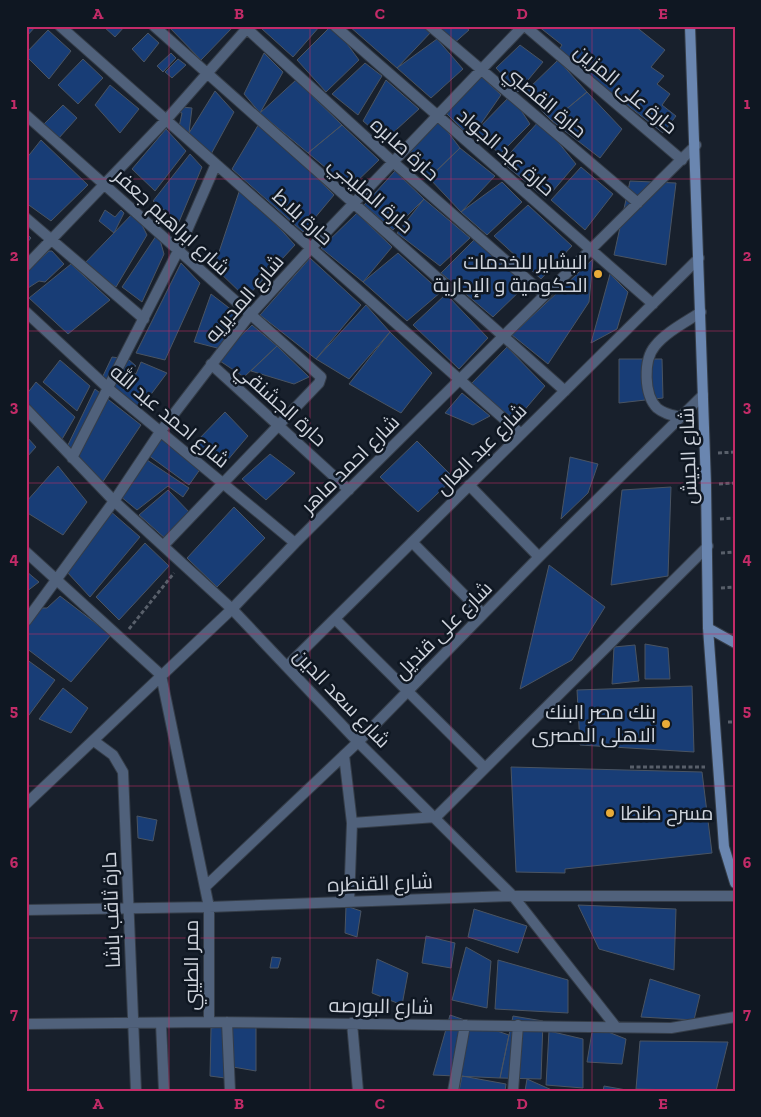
<svg xmlns="http://www.w3.org/2000/svg" width="761" height="1117" viewBox="0 0 761 1117" font-family="'Zilla Slab',Cairo,serif">
<style>
.building{fill:#183d76;stroke:#4a5462}
.lines{fill:none;stroke-linecap:round;stroke-linejoin:round}
.service-casing{stroke:#353d48;stroke-width:12}
.minor-casing{stroke:#353d48;stroke-width:12}
.secondary-casing{stroke:#353d48;stroke-width:12}
.path{stroke:#585f6a;stroke-width:3;stroke-dasharray:4 2.5;stroke-linecap:butt}
.service{stroke:#50617b;stroke-width:10}
.minor{stroke:#50617b;stroke-width:10}
.secondary{stroke:#6a86b0;stroke-width:10}
.grid{fill:none;stroke:#c32b68;stroke-width:1;stroke-opacity:0.55}
.poi-dot{fill:#e9ab38;stroke:#0f1722;stroke-width:2}
.labels{text-anchor:middle;dominant-baseline:central;stroke-width:5;stroke-linejoin:round;paint-order:stroke}
.street-label{font-size:20px;fill:#ced3dc;stroke:#0f1722}
.poi-label{font-size:20px;fill:#ced3dc;stroke:#0f1722;text-anchor:end}
.neatline{fill:none;stroke:#c32b68;stroke-width:2}
.grid-label{font-size:16px;text-anchor:middle;font-weight:bold;fill:#c32b68}
</style>
<rect width="100%" height="100%" fill="#18202c"/>
<path class="building" d="M26,26H36L26,37Z
M103,26H125L115,37Z
M168,26H231L232,28L201,60Z
M265,26H320L293,57L262,29Z
M331,26H334L359,60L326,92L297,60Z
M349,26H421L433,30L397,68Z
M432,26H464L469,30L452,45Z
M538,26H635L665,50L651,67L664,76L657,84L670,94L662,105L676,116L663,133L558,51L562,45Z
M48,30L71,51L49,79L26,56V53Z
M148,33L159,43L144,62L132,49Z
M437,39L463,69L431,98L397,68Z
M520,45L543,62L518,92L496,68Z
M171,53L176,58L163,72L157,66Z
M264,53L283,72L260,113L244,94Z
M83,59L103,78L78,104L58,85Z
M178,59L186,65L172,78L165,72Z
M558,60L587,92L552,121L524,93Z
M365,63L382,76L358,115L332,94Z
M482,77L501,95L471,138L445,112Z
M296,80L342,125L308,153L260,113Z
M386,80L419,109L385,140L363,121Z
M110,85L139,109L120,133L95,105Z
M215,91L234,112L209,158L189,133Z
M587,92L622,129L600,158L552,121Z
M511,95L530,124L500,154L475,132Z
M63,105L77,118L58,139L43,125Z
M182,107L192,108L189,133L184,131V128L179,127L182,113L178,112Z
M438,119L460,148L429,178L405,159Z
M540,120L576,164L546,199L502,162Z
M260,122L334,195L303,232L232,169Z
M342,125L379,160L350,188L308,153Z
M166,129L186,151L155,191L132,169Z
M41,140L88,185L51,221L26,203V159Z
M460,148L495,176L461,212L429,178Z
M190,154L202,167L179,222L153,201Z
M581,167L613,194L585,230L551,200Z
M395,171L424,199L393,230L364,205Z
M630,181L676,183L666,265L614,255Z
M502,182L522,202L487,235L461,212Z
M241,186L295,245L246,298L214,267Z
M424,199L470,238L440,266L397,233Z
M528,205L572,246L541,279L494,236Z
M105,210L115,217L121,210L124,213L114,233L99,221Z
M135,211L147,235L116,287L82,266Z
M357,213L392,247L363,282L321,248Z
M26,233L31,238L26,244Z
M158,233L164,254L142,302L122,287Z
M478,236L526,285L493,317L441,273Z
M49,251H52L64,264L45,282L39,281L28,288L26,278L29,269Z
M398,253L441,292L407,321L363,282Z
M310,258L361,305L316,359L260,315Z
M593,259L589,302L548,364L512,335Z
M181,263L200,283L165,360L136,353Z
M71,264L110,300L68,334L29,298Z
M610,274L628,292L617,329L591,343Z
M211,294L237,314L221,349L194,342Z
M446,294L488,338L459,369L413,325Z
M366,305L390,332L349,379L316,359Z
M252,325L277,346L244,377L217,359Z
M390,332L432,373L401,413L349,384Z
M277,346L309,377L294,384L251,371Z
M507,347L545,386L516,420L468,387Z
M112,357L128,359L136,366L127,370L136,374L141,362L167,373L140,409L102,378Z
M619,359H662L663,398L619,403Z
M60,360L90,386L77,411L43,382Z
M36,382L75,417L61,441L26,413V395Z
M95,389L141,425L102,483L67,447Z
M462,393L490,416L473,425L445,413Z
M225,412L248,436L221,468L196,442Z
M163,435L201,468L189,485L148,455Z
M26,436L36,447L26,458Z
M417,441L454,478L418,512L380,477Z
M270,454L295,473L266,500L242,479Z
M570,457L598,464L588,493L561,519Z
M144,458L189,488L183,497L168,486L137,510L120,496Z
M58,466L87,502L63,535L26,512V502Z
M671,487L668,576L611,585L622,490Z
M168,490L192,515L167,540L139,515Z
M234,507L265,538L217,587L187,558Z
M109,510L140,537L90,597L66,571Z
M145,543L169,566L119,620L96,597Z
M549,565L605,607L572,660L520,689Z
M26,571L39,582L26,592Z
M60,596L111,635L71,682L26,648V624L41,608H47Z
M645,644L668,648L670,679H645Z
M635,645L639,681L612,684L614,647Z
M26,659L55,680L26,719Z
M692,686L694,752L580,745L577,690Z
M63,688L88,708L71,733L39,719Z
M511,767L702,772L712,853L565,869V873L516,872Z
M137,816L157,820L153,841L138,838Z
M578,905L676,909L674,970L599,949Z
M346,906L361,911L357,937L345,933Z
M474,909L527,926L518,953L468,937Z
M426,936L455,943L451,968L422,963Z
M466,947L491,961L487,1008L452,1000Z
M272,957L281,958L278,968H270Z
M377,959L408,973L402,1005L372,993Z
M498,960L568,980V1013L495,1009Z
M650,979L700,995L694,1020L641,1017Z
M450,1015L509,1035L500,1078L433,1075Z
M513,1016L543,1021L541,1079L500,1078Z
M227,1022L256,1027V1071L233,1067Z
M227,1026L225,1078L210,1076L211,1028Z
M593,1026L626,1039L622,1064L587,1062Z
M549,1031L583,1039V1088L546,1085Z
M640,1041L728,1042L716,1091L636,1089Z
M462,1076L506,1084L505,1091H459Z
M527,1079L554,1091H525Z
M604,1086L632,1091H603Z"/>
<g class="lines">
<defs>
<path id="service" d="M681,417C672,415 664,414 657,408C644,395 643,360 655,346C666,332 686,322 701,312"/>
<path id="minor" d="M60,26L521,434
M154,26L565,391
M244,26L393,162L545,295
M335,26L653,304
M430,26L638,203
M525,26L682,160
M26,115L321,377L319,383L163,546
M26,218L144,319
M26,266L166,120L249,26
M26,312L109,389L295,543
M211,364L349,490
M26,409L114,501L232,609L358,742L513,896L616,1027
M72,458L178,251L216,164
M469,485L539,557
M412,542L483,614
M26,552L161,675L209,907V1022
M335,619L484,767
M26,621L114,501L160,432L249,316L311,248L523,26
M287,666L699,258
M94,741L113,755L123,772L136,1091
M344,755L352,823L349,902
M26,804L232,609L295,543L696,145
M352,823L436,817L708,546
M205,887L358,742L539,557L703,395
M26,910L209,907L513,896H735
M227,1022L230,1091
M161,1023L164,1091
M352,1023L358,1091
M26,1024L209,1022L671,1028L735,1017
M453,1091L465,1025
M513,1091L518,1025"/>
<path id="secondary" d="M690,26L706,485L708,628L724,847L735,883
M708,628L735,643"/>
</defs>
<use href="#service" class="service-casing"/>
<use href="#minor" class="minor-casing"/>
<use href="#secondary" class="secondary-casing"/>
<path class="path" d="M718,453L735,452
M719,484L735,483
M720,519L735,518
M721,553L735,552
M721,588L735,587
M129,629L174,573
M728,722H735
M630,767H705"/>
<use href="#service" class="service"/>
<use href="#minor" class="minor"/>
<use href="#secondary" class="secondary"/>
</g>
<path class="grid" d="M169,26V1091M310,26V1091M451,26V1091M592,26V1091M26,179H735M26,331H735M26,483H735M26,634H735M26,786H735M26,938H735"/>
<g class="poi-dot">
<circle cx="598" cy="274" r="5"/>
<circle cx="666" cy="724" r="5"/>
<circle cx="610" cy="813" r="5"/>
</g>
<g class="labels">
<g class="street-label">
<text transform="translate(626 89) rotate(40)">حارة على المزين</text>
<text transform="translate(545 101) rotate(40)">حارة القصبي</text>
<text transform="translate(405 149) rotate(42)">حارة صابره</text>
<text transform="translate(506 152) rotate(41)">حارة عبد الجواد</text>
<text transform="translate(371 195) rotate(41)">حارة المليجي</text>
<text transform="translate(303 217) rotate(42)">حارة بلاط</text>
<text transform="translate(172 222) rotate(42)">شارع ابراهيم جعفر</text>
<text transform="translate(244 298) rotate(-49)">شارع المديريه</text>
<text transform="translate(281 404) rotate(42)">حارة الجشنقي</text>
<text transform="translate(170 416) rotate(40)">شارع احمد عبد الله</text>
<text transform="translate(481 449) rotate(-45)">شارع عبد العال</text>
<text transform="translate(688 456) rotate(-92)">شارع الجيش</text>
<text transform="translate(350 464) rotate(-45)">شارع احمد ماهر</text>
<text transform="translate(443 630) rotate(-45)">شارع على قنديل</text>
<text transform="translate(342 698) rotate(46)">شارع سعد الدين</text>
<text transform="translate(380 883) rotate(-2)">شارع القنطره</text>
<text transform="translate(111 910) rotate(-92)">حارة ثاقب باشا</text>
<text transform="translate(191 965) rotate(-90)">ممر الطيبي</text>
<text transform="translate(381 1006) rotate(1)">شارع البورصه</text>
</g>
<g class="poi-label">
<text x="588" y="262">البشاير للخدمات<tspan x="588" dy="23">الحكومية و الإدارية</tspan></text>
<text x="656" y="712">بنك مصر البنك<tspan x="656" dy="23">الاهلى المصرى</tspan></text>
<text x="620" y="813" text-anchor="start">مسرح طنطا</text>
</g>
</g>
<rect width="761" height="1117" fill="none" stroke="#0f1722" stroke-width="55"/>
<rect x="28" y="28" width="706" height="1062" class="neatline"/>
<g class="grid-label">
<text x="98" y="19">A</text>
<text x="239" y="19">B</text>
<text x="380" y="19">C</text>
<text x="522" y="19">D</text>
<text x="663" y="19">E</text>
<text x="14" y="109">1</text>
<text x="747" y="109">1</text>
<text x="14" y="261">2</text>
<text x="747" y="261">2</text>
<text x="14" y="412">3</text>
<text x="747" y="412">3</text>
<text x="14" y="564">4</text>
<text x="747" y="564">4</text>
<text x="14" y="716">5</text>
<text x="747" y="716">5</text>
<text x="14" y="868">6</text>
<text x="747" y="868">6</text>
<text x="14" y="1019">7</text>
<text x="747" y="1019">7</text>
<text x="98" y="1109">A</text>
<text x="239" y="1109">B</text>
<text x="380" y="1109">C</text>
<text x="522" y="1109">D</text>
<text x="663" y="1109">E</text>
</g>
</svg>
